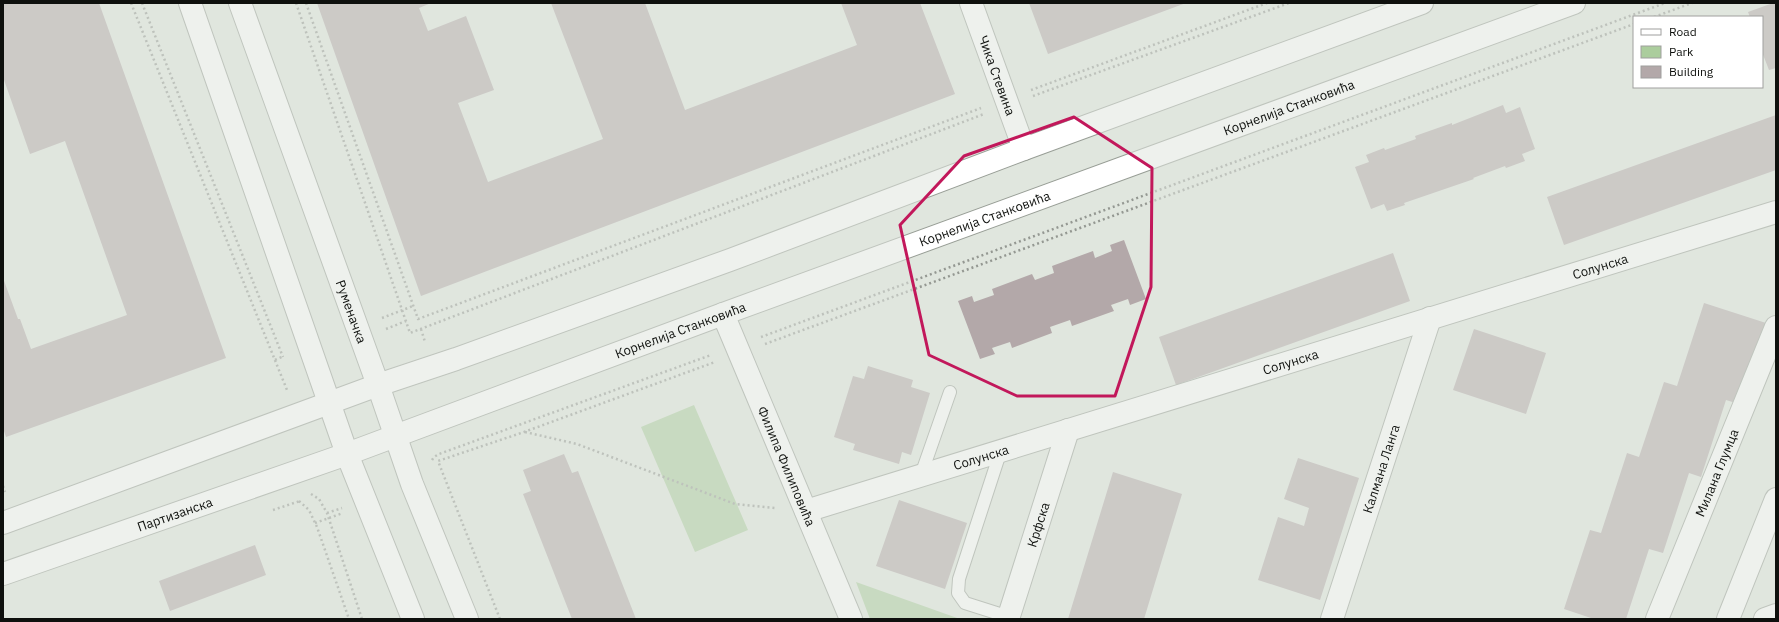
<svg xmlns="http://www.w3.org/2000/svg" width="1779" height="622" viewBox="0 0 1779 622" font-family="'IBM Plex Sans',sans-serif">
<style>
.green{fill:#abcd9d}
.building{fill:#b3a8a9}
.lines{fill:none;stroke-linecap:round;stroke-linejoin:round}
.service-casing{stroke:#989e96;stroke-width:14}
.minor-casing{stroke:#989e96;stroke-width:24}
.secondary-casing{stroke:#989e96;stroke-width:24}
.path{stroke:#949892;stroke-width:2.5;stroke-dasharray:2 3;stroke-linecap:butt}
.service{stroke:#fff;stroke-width:12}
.minor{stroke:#fff;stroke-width:22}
.secondary{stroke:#fff;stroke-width:22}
.marked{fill:none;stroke:#c2185b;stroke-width:3;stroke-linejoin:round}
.labels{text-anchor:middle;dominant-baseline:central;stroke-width:4;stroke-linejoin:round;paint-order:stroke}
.street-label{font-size:13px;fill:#0e100d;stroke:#fff}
</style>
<rect width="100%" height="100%" fill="#e0e6de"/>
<path class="green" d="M694,405L748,530L695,552L641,427Z
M856,582L960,619H870Z"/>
<path class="building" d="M3,3H99L226,358L6,437L3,428V278L18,319H20L31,349L127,315L65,141L30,154L3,77Z
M317,3H431L419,8L428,31L466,16L494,90L458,103L488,182L603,139L551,3H645L685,110L857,45L841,3H920L955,94L421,296Z
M1029,3H1186L1048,54Z
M1773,3H1776V68L1769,70L1762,52V17H1750L1748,12Z
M1503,105L1506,113L1520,107L1535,149L1522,154L1525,161L1506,168L1505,166L1473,178L1474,179L1404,203L1405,205L1387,211L1384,204L1371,209L1355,167L1369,162L1366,155L1384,148L1385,150L1416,139L1415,136L1452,123V125Z
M1776,115V170L1564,245L1547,197Z
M1124,240L1146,299L1130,305L1128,299L1111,305L1114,311L1072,326L1070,320L1050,327L1052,333L1012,348L1010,342L992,348L995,354L980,359L958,301L972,296L974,302L994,295L992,289L1032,274L1035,280L1054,273L1052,266L1093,251L1095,258L1112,251L1110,245Z
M1393,253L1410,301L1176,385L1159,337Z
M1704,303L1766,323L1739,404L1726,400L1701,477L1689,473L1663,553L1649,549L1626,619H1594L1564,609L1590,530L1601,533L1627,453L1639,457L1664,382L1677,386Z
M1474,329L1546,353L1526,414L1453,390Z
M868,366L913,380L911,387L930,393L911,455L902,452L899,464L853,450L855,444L834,437L853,376L864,379Z
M564,454L572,473L578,471L636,619H572L523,494L531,491L523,470Z
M1298,458L1359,478L1320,600L1258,580L1278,517L1304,526L1309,508L1284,499Z
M1113,472L1182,494L1144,619H1068Z
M899,500L967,523L945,589L876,566Z
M255,545L266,575L170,611L159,581Z"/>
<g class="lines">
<defs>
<path id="service" d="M1001,450L959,579L958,593L965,603L1009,617
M921,475L950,392"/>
<g id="minor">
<path id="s1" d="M971,3L1024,149"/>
<path id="s2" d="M723,314L851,619"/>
<path id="s3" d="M806,511L1776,212"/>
<path id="s4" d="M1008,619L1068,430"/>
<path id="s5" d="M1332,619L1430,318"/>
<path id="s6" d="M1657,619L1776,327"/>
<path d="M1728,619L1776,499"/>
<path d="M1765,619L1776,615"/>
</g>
<g id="secondary">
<path d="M190,3L347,454L413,619"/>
<path id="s7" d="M240,3L378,385L412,484L467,619"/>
<path d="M3,523L378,385L456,359L730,260L1024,149L1422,3"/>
<path id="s8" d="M3,574L347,454L723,314L1574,3"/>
</g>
</defs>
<use href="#service" class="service-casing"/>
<use href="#minor" class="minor-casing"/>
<use href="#secondary" class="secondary-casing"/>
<path class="path" d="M131,3L287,390
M142,3L283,357
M296,3L410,333L984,114
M306,3L418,319L981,108
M1654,17L1692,3
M1031,90L1267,3
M1033,96L1289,3
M382,318L413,306
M386,329L406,321
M421,329L425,342
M761,337L1665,3
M765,344L1634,24
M275,360L284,356
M525,432L577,444L735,504L775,508
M432,460L434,457L439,454L711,355
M3,486L5,492
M311,494L319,499L327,513L362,619
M299,501L309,510L317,527L349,619
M273,510L300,501
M327,513L342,508
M315,523L343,513
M500,619L438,461L524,432L715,362"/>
<use href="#service" class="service"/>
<use href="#minor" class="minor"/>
<use href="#secondary" class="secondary"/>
</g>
<path d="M0 0H1779V622H0ZM1074,117L1152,168L1151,287L1115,396H1017L929,355L900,225L964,156Z" fill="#e0e6de" fill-opacity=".55" fill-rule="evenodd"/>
<path class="marked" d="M1074,117L1152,168L1151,287L1115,396H1017L929,355L900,225L964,156Z"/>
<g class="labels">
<g class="street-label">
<text stroke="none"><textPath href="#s1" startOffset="77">Чика Стевина</textPath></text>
<text stroke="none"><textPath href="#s8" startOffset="1368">Корнелија Станковића</textPath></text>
<text stroke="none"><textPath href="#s8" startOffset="1044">Корнелија Станковића</textPath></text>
<text stroke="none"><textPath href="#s3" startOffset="831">Солунска</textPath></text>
<text stroke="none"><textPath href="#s7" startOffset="328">Руменачка</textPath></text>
<text stroke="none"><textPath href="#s8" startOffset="720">Корнелија Станковића</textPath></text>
<text stroke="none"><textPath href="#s3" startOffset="507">Солунска</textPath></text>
<text stroke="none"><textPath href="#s3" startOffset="183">Солунска</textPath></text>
<text stroke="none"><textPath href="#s2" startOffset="165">Филипа Филиповића</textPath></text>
<text stroke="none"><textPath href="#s5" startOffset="158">Калмана Ланга</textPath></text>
<text stroke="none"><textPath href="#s6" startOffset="158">Милана Глумца</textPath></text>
<text stroke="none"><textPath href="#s8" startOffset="182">Партизанска</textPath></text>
<text stroke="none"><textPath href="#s4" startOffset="99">Крфска</textPath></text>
</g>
</g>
<rect width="1779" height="622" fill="none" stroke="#0e100d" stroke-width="8"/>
<rect x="1633" y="16" width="130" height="72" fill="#ffffff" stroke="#9f9f9e"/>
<rect x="1641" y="29" width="20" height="6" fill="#ffffff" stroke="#9f9f9e"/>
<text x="1669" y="36" font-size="12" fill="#0e100d">Road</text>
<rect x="1641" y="46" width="20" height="12" fill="#abcd9d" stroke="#9f9f9e"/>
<text x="1669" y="56" font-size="12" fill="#0e100d">Park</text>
<rect x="1641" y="66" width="20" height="12" fill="#b3a8a9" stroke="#9f9f9e"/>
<text x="1669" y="76" font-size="12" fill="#0e100d">Building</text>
</svg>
